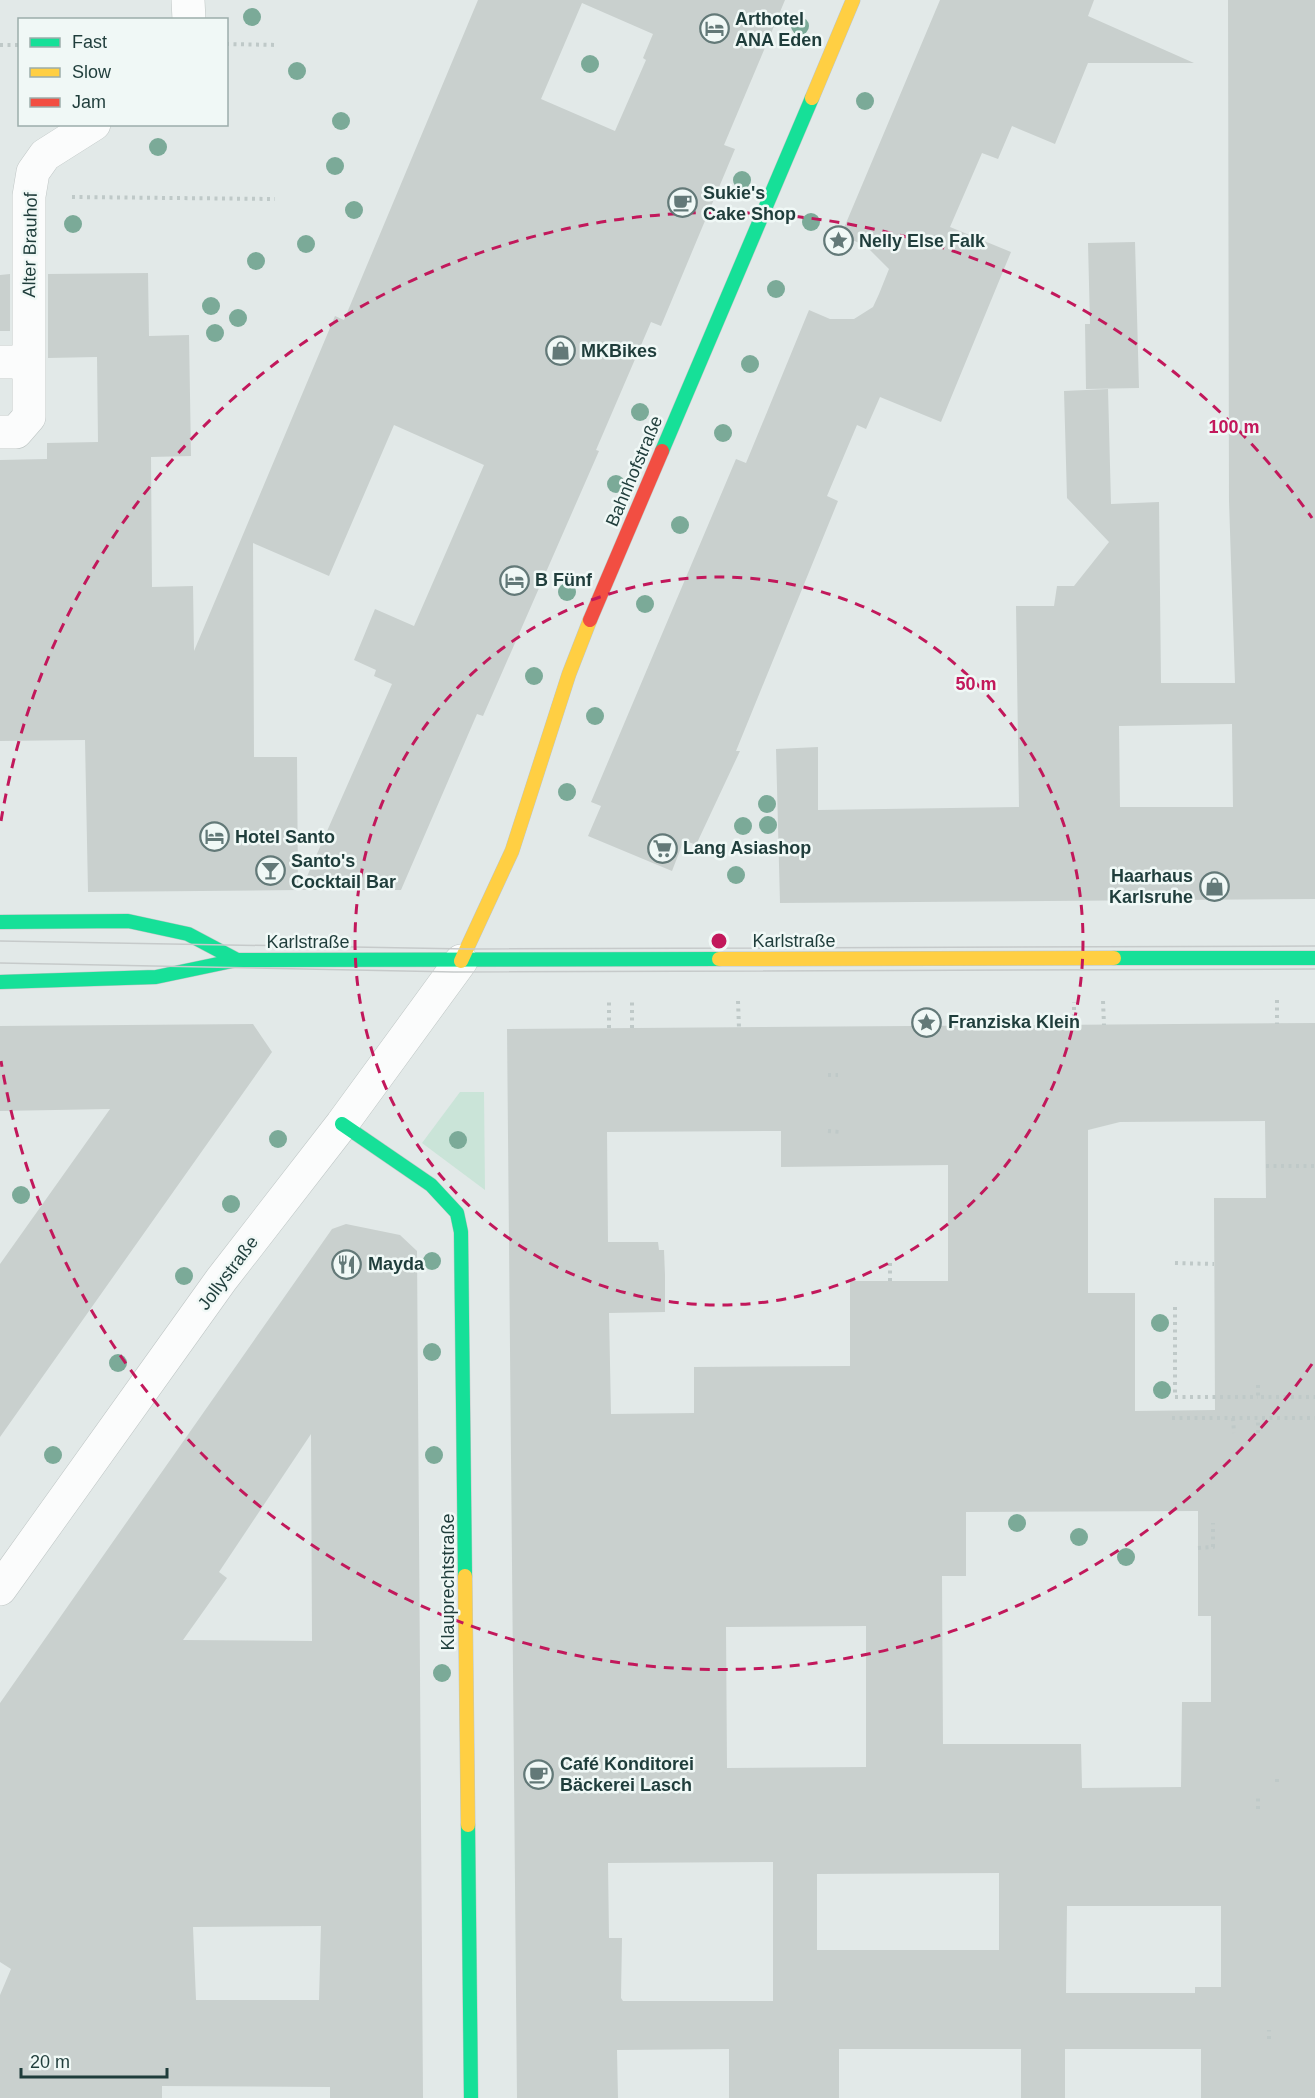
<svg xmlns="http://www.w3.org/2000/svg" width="1315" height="2098" viewBox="0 0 1315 2098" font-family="Helvetica,sans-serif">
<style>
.green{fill:#cae4d8}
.building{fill:#c9d0ce;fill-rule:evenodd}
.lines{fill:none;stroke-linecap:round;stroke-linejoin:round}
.street-casing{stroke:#bfc6c5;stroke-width:34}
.fast-casing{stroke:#bec6c5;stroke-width:15}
.slow-casing{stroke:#bec6c5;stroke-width:15}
.jam-casing{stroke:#bec6c5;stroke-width:15}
.path{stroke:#bfc9c8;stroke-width:4;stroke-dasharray:3 4.5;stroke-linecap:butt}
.street{stroke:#fbfcfc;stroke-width:33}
.fast{stroke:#16e098;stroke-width:14}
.slow{stroke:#ffcf43;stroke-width:14}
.jam{stroke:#f24e42;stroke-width:14}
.tram{stroke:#c6caca;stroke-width:1.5}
.tree{fill:#7baa98}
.ring{fill:none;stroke:#c2185b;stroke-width:3;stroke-dasharray:10 8}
.labels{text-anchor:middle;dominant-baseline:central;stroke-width:5;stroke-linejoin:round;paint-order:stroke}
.poi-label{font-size:18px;font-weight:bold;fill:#1f3d3b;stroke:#f0f8f6;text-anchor:start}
.street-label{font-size:18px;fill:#1f3d3b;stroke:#f0f8f6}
.centre{fill:#c2185b;stroke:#f0f8f6;stroke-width:3}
.ring-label{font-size:18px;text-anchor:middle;font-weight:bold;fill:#c2185b;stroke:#f0f8f6;stroke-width:5;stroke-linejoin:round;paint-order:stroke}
</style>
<rect width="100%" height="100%" fill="#e2e9e8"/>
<path class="green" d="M460,1092H484L485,1190L422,1143Z"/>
<path class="building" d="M478,0H785L724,145L735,149L661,326L651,322L596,450L599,451L483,716L477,714L401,890H301L392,684L374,676L376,670L354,660L375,609L414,626L484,465L394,425L329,576L253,543L254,757H297L298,890L88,892L85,740L0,741V460L47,459V443L98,442L97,357L48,358V274L148,273L149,336L189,335L191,456L151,457L152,587L193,586L194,651L335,316L344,320ZM582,3L653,34L643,58L646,60L615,131L541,99Z
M940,0H1094L1088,16L1194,63H1088L1055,144L1012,126L998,159L982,153L950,227L1011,252L941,422L880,397L866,429L857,425L827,496L838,501L736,751H740L696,845L684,840L672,871L588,836L601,806L591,802L736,459L746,463L809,310L830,319H854L873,307L879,294L889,269L866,246L841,235Z
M1228,0H1315V899L780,903L776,749L818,747V810L1019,807L1016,606H1054L1057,586H1074L1109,542L1067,498L1064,391L1108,389L1111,504L1159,502L1161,683H1235L1229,501ZM1232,724L1233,807H1120L1119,726Z
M1135,242L1139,388L1086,389L1085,324H1090L1088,243Z
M10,274V331H0V275Z
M1315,1023V2098H1201V2049H1065V2098H1021V2049H839V2098H729V2049L617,2050L618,2098H517L507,1029ZM1265,1121L1266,1198H1214L1215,1410L1135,1411V1293H1088V1130L1120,1122ZM781,1131V1167L948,1165V1281H850V1366L694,1367V1413L611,1414L609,1313L665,1312V1275L664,1250H659L658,1242H608L607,1132ZM1198,1511V1616H1211V1702H1182L1181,1787L1082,1788L1081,1744H943L942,1576H966V1512ZM866,1626V1767L727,1768L726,1627ZM773,1862V2001H623L621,1998L622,1938H609L608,1863ZM999,1873V1950H817V1874ZM1067,1906H1221V1987H1195V1993H1066Z
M253,1024L272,1052L0,1437V1264L110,1109L0,1111V1026Z
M346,1224L400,1235L417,1251L423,2098H330V2087L162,2086V2098H0V1995L11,1969L0,1962V1703L332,1229ZM311,1434L312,1641L183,1640L227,1578L219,1572ZM321,1926L319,2000H196L193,1927Z"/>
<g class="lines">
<defs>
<path id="street" d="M188,0L189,20
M0,362H28
M0,432H16L29,417V196L33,172L45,155L94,124
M0,1589L221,1280L342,1124L461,961"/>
<path id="fast" d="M662,451L812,98
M0,922L128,921L188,934L237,960
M1114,958H1315
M0,982L156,977L237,960L719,959
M342,1124L431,1185L457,1213L461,1232L465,1576
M468,1825L471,2098"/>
<path id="slow" d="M812,98L853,0
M719,959L1114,958
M461,961L512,851L569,674L590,620
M465,1576L468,1825"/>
<path id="jam" d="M590,620L662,451"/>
</defs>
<use href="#street" class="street-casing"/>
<use href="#fast" class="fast-casing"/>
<use href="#slow" class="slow-casing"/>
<use href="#jam" class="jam-casing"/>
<path class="path" d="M226,44L278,45
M0,45H20
M72,197L275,199
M1277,1000V1024
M738,1001L739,1028
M1103,1001L1104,1025
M1074,1025V1002
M609,1028V1002
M632,1028V1002
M828,1075H838
M828,1131L840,1132
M1266,1166H1315
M890,1263V1281
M1175,1263L1214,1264
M1175,1307V1397H1258
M1258,1385V1397H1315
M1172,1418H1315
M1233,1418L1234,1433
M1258,1433V1418
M1198,1548L1213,1547V1523
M1277,1782V1775
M1258,1809V1798
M1269,2039V2030"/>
<use href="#street" class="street"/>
<use href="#fast" class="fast"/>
<use href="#slow" class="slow"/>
<use href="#jam" class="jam"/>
<path class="tram" d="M0,941L467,949L1315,946
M0,963L454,972L1315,969"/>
</g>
<g class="tree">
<circle cx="252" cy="17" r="9"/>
<circle cx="800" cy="26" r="9"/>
<circle cx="590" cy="64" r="9"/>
<circle cx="297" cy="71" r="9"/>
<circle cx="865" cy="101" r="9"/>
<circle cx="341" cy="121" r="9"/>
<circle cx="158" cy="147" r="9"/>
<circle cx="335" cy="166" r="9"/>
<circle cx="742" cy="180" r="9"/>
<circle cx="354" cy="210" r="9"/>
<circle cx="811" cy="222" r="9"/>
<circle cx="73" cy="224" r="9"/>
<circle cx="306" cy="244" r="9"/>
<circle cx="256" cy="261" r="9"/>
<circle cx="776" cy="289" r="9"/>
<circle cx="211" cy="306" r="9"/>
<circle cx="238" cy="318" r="9"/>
<circle cx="215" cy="333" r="9"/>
<circle cx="750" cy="364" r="9"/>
<circle cx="640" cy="412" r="9"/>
<circle cx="723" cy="433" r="9"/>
<circle cx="616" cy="484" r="9"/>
<circle cx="680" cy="525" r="9"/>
<circle cx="567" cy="592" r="9"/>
<circle cx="645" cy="604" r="9"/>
<circle cx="534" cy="676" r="9"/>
<circle cx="595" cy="716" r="9"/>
<circle cx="567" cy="792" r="9"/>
<circle cx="767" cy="804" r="9"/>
<circle cx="768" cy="825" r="9"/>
<circle cx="743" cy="826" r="9"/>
<circle cx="736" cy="875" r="9"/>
<circle cx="278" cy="1139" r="9"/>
<circle cx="458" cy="1140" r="9"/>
<circle cx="21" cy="1195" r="9"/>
<circle cx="231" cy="1204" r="9"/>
<circle cx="432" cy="1261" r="9"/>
<circle cx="184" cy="1276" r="9"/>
<circle cx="1160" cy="1323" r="9"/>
<circle cx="432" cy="1352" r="9"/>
<circle cx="118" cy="1363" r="9"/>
<circle cx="1162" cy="1390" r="9"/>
<circle cx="53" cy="1455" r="9"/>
<circle cx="434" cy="1455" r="9"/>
<circle cx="1017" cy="1523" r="9"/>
<circle cx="1079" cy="1537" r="9"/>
<circle cx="1126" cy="1557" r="9"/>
<circle cx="442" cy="1673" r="9"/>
</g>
<g class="ring">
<circle cx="719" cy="941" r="364"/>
<path d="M1312 1364A728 728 0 0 1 1 1061M1 821A728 728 0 0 1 1312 518"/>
</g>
<defs>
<symbol id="hotel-ring" viewBox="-11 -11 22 22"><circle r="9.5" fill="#f0f8f6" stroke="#637978" stroke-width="1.5"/><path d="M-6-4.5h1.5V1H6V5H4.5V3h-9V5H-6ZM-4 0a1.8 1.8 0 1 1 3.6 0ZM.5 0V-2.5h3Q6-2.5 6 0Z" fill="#637978"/></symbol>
<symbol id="cafe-ring" viewBox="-11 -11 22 22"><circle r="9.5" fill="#f0f8f6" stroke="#637978" stroke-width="1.5"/><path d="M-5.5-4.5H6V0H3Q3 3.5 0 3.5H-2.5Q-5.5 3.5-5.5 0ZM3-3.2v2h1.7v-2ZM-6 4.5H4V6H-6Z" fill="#637978"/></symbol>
<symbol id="sight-ring" viewBox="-11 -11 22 22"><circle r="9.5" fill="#f0f8f6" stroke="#637978" stroke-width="1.5"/><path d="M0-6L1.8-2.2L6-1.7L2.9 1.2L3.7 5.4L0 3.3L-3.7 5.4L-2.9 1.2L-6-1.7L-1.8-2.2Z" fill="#637978"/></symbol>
<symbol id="shop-ring" viewBox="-11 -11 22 22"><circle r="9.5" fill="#f0f8f6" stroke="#637978" stroke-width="1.5"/><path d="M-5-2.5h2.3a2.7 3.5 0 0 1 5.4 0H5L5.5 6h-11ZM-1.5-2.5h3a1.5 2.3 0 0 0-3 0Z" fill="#637978"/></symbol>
<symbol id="supermarket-ring" viewBox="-11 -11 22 22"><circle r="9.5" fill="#f0f8f6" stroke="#637978" stroke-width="1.5"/><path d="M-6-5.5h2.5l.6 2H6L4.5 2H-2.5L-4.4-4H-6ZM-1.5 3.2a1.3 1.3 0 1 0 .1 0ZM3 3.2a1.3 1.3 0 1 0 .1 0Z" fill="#637978"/></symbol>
<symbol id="bar-ring" viewBox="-11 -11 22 22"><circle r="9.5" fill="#f0f8f6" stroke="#637978" stroke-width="1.5"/><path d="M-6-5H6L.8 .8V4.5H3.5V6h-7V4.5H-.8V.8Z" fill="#637978"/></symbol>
<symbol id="restaurant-ring" viewBox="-11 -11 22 22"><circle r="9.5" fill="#f0f8f6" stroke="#637978" stroke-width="1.5"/><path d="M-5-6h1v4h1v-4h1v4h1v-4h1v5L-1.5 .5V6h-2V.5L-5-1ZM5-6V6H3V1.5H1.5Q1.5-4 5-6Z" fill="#637978"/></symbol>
</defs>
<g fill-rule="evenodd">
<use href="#hotel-ring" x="698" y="12" width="33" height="33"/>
<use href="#cafe-ring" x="666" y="186" width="33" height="33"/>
<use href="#sight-ring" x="822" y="224" width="33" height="33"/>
<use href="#shop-ring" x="544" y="334" width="33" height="33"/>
<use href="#hotel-ring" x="498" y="564" width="33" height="33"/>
<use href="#hotel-ring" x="198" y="820" width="33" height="33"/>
<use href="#supermarket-ring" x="646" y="832" width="33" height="33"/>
<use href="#bar-ring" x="254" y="854" width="33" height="33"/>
<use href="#shop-ring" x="1198" y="870" width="33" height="33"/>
<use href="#sight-ring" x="910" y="1006" width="33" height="33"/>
<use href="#restaurant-ring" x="330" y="1248" width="33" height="33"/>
<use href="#cafe-ring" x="522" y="1758" width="33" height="33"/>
</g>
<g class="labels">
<g class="poi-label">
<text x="735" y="19">Arthotel<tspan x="735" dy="21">ANA Eden</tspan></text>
<text x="703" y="193">Sukie's<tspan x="703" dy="21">Cake Shop</tspan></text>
<text x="859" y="241">Nelly Else Falk</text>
<text x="581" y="351">MKBikes</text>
<text x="535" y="580">B Fünf</text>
<text x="235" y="837">Hotel Santo</text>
<text x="683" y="848">Lang Asiashop</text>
<text x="291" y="861">Santo's<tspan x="291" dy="21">Cocktail Bar</tspan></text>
<text x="1193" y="876" text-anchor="end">Haarhaus<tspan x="1193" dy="21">Karlsruhe</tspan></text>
<text x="948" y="1022">Franziska Klein</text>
<text x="368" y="1264">Mayda</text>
<text x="560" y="1764">Café Konditorei<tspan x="560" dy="21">Bäckerei Lasch</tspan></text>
</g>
<g class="street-label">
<text transform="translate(30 245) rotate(-89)">Alter Brauhof</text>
<text transform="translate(634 471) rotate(-67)">Bahnhofstraße</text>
<text x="794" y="941">Karlstraße</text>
<text x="308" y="942">Karlstraße</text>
<text transform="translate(228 1273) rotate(-53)">Jollystraße</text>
<text transform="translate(448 1582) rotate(-90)">Klauprechtstraße</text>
</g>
</g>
<circle cx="719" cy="941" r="9" class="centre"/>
<g class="ring-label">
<text x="1234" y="433">100 m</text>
<text x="976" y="690">50 m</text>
</g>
<rect x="18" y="18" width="210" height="108" fill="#f0f8f6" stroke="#9cadab" stroke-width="1.5"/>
<rect x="30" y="38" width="30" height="9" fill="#16e098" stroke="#9cadab" stroke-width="1.5"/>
<text x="72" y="48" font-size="18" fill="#1f3d3b">Fast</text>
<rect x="30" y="68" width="30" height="9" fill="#ffcf43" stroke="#9cadab" stroke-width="1.5"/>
<text x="72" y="78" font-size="18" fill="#1f3d3b">Slow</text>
<rect x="30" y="98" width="30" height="9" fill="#f24e42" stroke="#9cadab" stroke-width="1.5"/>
<text x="72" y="108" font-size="18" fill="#1f3d3b">Jam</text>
<path d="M21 2068v9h146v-9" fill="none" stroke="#1f3d3b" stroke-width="3"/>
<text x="30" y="2068" font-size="18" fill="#1f3d3b" stroke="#f0f8f6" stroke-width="4.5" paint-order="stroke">20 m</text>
</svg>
